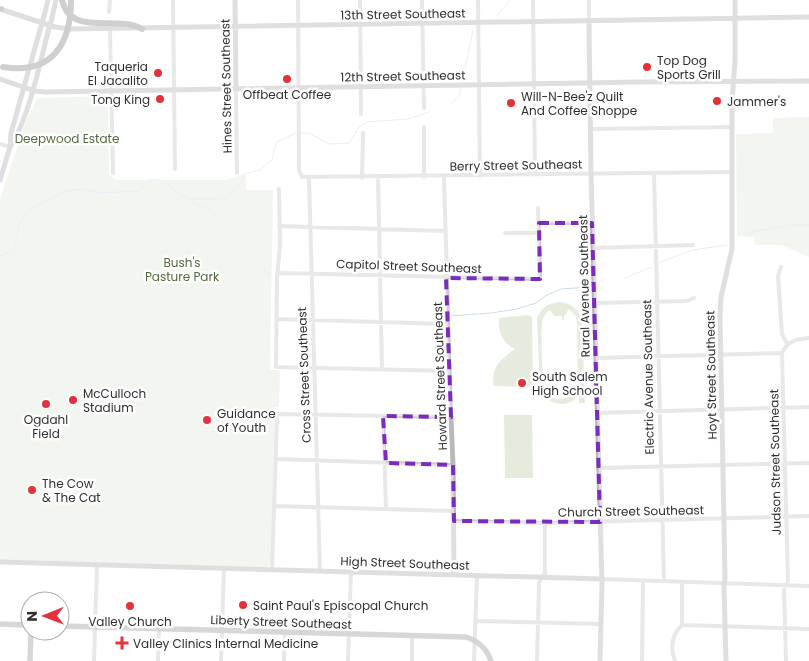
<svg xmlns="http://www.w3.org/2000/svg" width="809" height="661" viewBox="0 0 809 661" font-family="Poppins,sans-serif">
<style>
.green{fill:#e5ecdd;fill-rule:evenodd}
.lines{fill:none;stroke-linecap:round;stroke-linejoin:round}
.stream{stroke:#c9ddec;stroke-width:1}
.street{stroke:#ccc;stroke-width:4}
.secondary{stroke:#b9b9b9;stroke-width:5}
.primary{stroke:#a7a7a7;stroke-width:5.5}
.highway{stroke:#969696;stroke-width:6}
.secondary-bridge{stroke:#b9b9b9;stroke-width:5}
.highway-bridge{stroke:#969696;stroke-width:6}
.marked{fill:none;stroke:#7b2cbf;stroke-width:4;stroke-dasharray:10 6;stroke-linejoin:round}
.poi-dot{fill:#e5313a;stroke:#fff;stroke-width:2}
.labels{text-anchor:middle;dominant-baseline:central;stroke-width:5;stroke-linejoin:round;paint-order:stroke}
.street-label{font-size:12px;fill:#2f2f2f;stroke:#fff}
.poi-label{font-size:12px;fill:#2f2f2f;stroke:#fff;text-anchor:start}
.park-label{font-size:12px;fill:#516b3c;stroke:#fff}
</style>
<rect width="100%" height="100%" fill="#fff"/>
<path class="green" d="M108,96L109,175L116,180H227L245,173L246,190H273L270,370H280L279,407H275L271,563L267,567L0,560V199L26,121L38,98Z
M809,117V257L781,245H754V237L737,236L736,134L773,133V118Z
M558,302C571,303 578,308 582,320L585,403H579V395C567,410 548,405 540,390L537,319C540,309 547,304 558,302ZM569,309L576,316L577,321L578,386C572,400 554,405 545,389C542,384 540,325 543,319C544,315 547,312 550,310L554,316H562V320H564V316Z
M529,315L532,317L533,383L529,387L494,386C490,368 502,358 515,349C502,343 498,331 499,318Z
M504,415H532L533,478H505Z"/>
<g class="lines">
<path class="stream" d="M497,16L510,0
M462,83L473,30
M452,103L459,96L461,87
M189,199L196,204L205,207L221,219
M749,233L790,225H809
M0,256L13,251L19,225L26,214L39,204L64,192L81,189L98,193L138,191C144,188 146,180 153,179C168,179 173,191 184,197C190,200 219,199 227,198L232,194L245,176L248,173L260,170L272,160L274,150L277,142L296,133H309L329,144L349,143L360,126L367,122L408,119L429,112
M659,263L692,250L727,245
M264,267L266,273L270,276
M625,278L652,267
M451,316L491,313L517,309L536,303L545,296L561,289L589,287"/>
<path class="street" d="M173,0L175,169
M298,0L299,170L302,177L733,172
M360,0L361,114
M422,0L424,108
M478,0L480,176
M533,0L535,175
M109,12L110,0
M589,21V0
M110,29L113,173
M236,88L237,173
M591,129L732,127
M0,144L10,147
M654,173L664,581
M378,177L382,369
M424,177V127
M309,178L320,571
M362,178L363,133
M279,189L280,245L277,279L276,367L449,371
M539,223H592
M279,226L445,231
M505,233H539
M593,248L693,245
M781,267L778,276L782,334L788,345
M277,273L540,279L538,208
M594,303L687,301L694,298
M277,319L447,324
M596,358L782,353
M597,413L809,407
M383,416L386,509
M276,459L453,465
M598,468L809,463
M274,506L454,511
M454,521L545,523L809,516
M272,570L277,417L278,414L451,417L444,176
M601,579L809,586
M475,621L601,624
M682,625L809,629
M94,661L97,565
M158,661L159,629
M221,661L224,568
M284,661L285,632
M348,661L351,572
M412,661V636
M474,661L477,575
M537,661L539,583L545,573V523
M642,661L643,581
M675,661C670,648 672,635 682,625V582
M786,661L784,590L788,581L782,353C787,341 797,339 809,338"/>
<path class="secondary" d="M235,0L236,88
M0,9L55,27L70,29L809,17
M44,16L48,0
M52,18L56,0
M589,21L591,174L602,584L600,661
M0,79L35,91L46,92L640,82L809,81
M11,146C29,116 39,67 48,32
M0,180L10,147L11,133L40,30
M451,417L453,465L454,575
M0,562L601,579
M726,661L724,587L725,578L720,316L721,297L732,249V102L735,61V0"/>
<path class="primary" d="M0,624L30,625
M60,626L466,637C478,641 487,649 491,661
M30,661L31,631"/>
<path class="highway" d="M62,0C71,38 117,14 142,29
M0,9H1"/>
<path class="secondary-bridge" d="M40,30L44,16
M48,32L52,18"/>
<path class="highway-bridge" d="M3,67C52,75 71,44 71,0"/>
</g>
<path d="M0 0H809V661H0ZM539,223H592L600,522L454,521L453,465L386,463L383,416L451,417L446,278L540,279Z" fill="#fff" fill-opacity=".55" fill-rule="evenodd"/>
<path class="marked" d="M539,223H592L600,522L454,521L453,465L386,463L383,416L451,417L446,278L540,279Z"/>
<g class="poi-dot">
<circle cx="647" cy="67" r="5"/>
<circle cx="158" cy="73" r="5"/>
<circle cx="287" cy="79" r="5"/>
<circle cx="160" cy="99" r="5"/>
<circle cx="717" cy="101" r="5"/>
<circle cx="511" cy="103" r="5"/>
<circle cx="522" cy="383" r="5"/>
<circle cx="73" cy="400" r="5"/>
<circle cx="46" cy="404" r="5"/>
<circle cx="207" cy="420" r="5"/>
<circle cx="32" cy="490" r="5"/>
<circle cx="243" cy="605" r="5"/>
<circle cx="130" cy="606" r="5"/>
<path d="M119.5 635.5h5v5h5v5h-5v5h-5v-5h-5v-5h5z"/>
</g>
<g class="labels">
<g class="street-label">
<text transform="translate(403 14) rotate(-1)">13th Street Southeast</text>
<text transform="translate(403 76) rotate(-1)">12th Street Southeast</text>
<text transform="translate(226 86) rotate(-91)">Hines Street Southeast</text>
<text transform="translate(516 165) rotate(-1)">Berry Street Southeast</text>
<text transform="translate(409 266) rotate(2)">Capitol Street Southeast</text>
<text transform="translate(584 286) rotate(-91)">Rural Avenue Southeast</text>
<text transform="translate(304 375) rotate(-92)">Cross Street Southeast</text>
<text transform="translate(711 375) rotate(-91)">Hoyt Street Southeast</text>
<text transform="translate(440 376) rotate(-92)">Howard Street Southeast</text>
<text transform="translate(648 377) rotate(-91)">Electric Avenue Southeast</text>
<text transform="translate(775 462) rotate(-91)">Judson Street Southeast</text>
<text transform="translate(631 511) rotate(-1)">Church Street Southeast</text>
<text transform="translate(405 563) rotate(2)">High Street Southeast</text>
<text transform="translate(281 622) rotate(2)">Liberty Street Southeast</text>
</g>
<g class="poi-label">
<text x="657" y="60">Top Dog<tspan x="657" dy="14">Sports Grill</tspan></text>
<text x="148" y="66" text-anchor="end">Taqueria<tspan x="148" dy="14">El Jacalito</tspan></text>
<text x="287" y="94" text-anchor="middle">Offbeat Coffee</text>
<text x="521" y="96">Will-N-Bee'z Quilt<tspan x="521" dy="14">And Coffee Shoppe</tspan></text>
<text x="150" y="99" text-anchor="end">Tong King</text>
<text x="727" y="101">Jammer's</text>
<text x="532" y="376">South Salem<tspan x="532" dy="14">High School</tspan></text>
<text x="83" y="393">McCulloch<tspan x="83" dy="14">Stadium</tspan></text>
<text x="217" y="413">Guidance<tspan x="217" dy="14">of Youth</tspan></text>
<text x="46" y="419" text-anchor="middle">Ogdahl<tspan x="46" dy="14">Field</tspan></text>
<text x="42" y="483">The Cow<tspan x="42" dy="14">&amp; The Cat</tspan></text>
<text x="253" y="605">Saint Paul's Episcopal Church</text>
<text x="130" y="621" text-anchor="middle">Valley Church</text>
<text x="133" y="643">Valley Clinics Internal Medicine</text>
</g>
<g class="park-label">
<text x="67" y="138">Deepwood Estate</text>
<text x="182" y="262">Bush's<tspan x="182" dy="14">Pasture Park</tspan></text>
</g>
</g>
<g transform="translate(45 616) rotate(269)"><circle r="24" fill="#ffffff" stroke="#acacac"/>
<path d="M0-4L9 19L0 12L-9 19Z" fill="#e5313a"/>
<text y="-8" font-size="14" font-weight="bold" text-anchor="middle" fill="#2f2f2f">N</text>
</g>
</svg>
